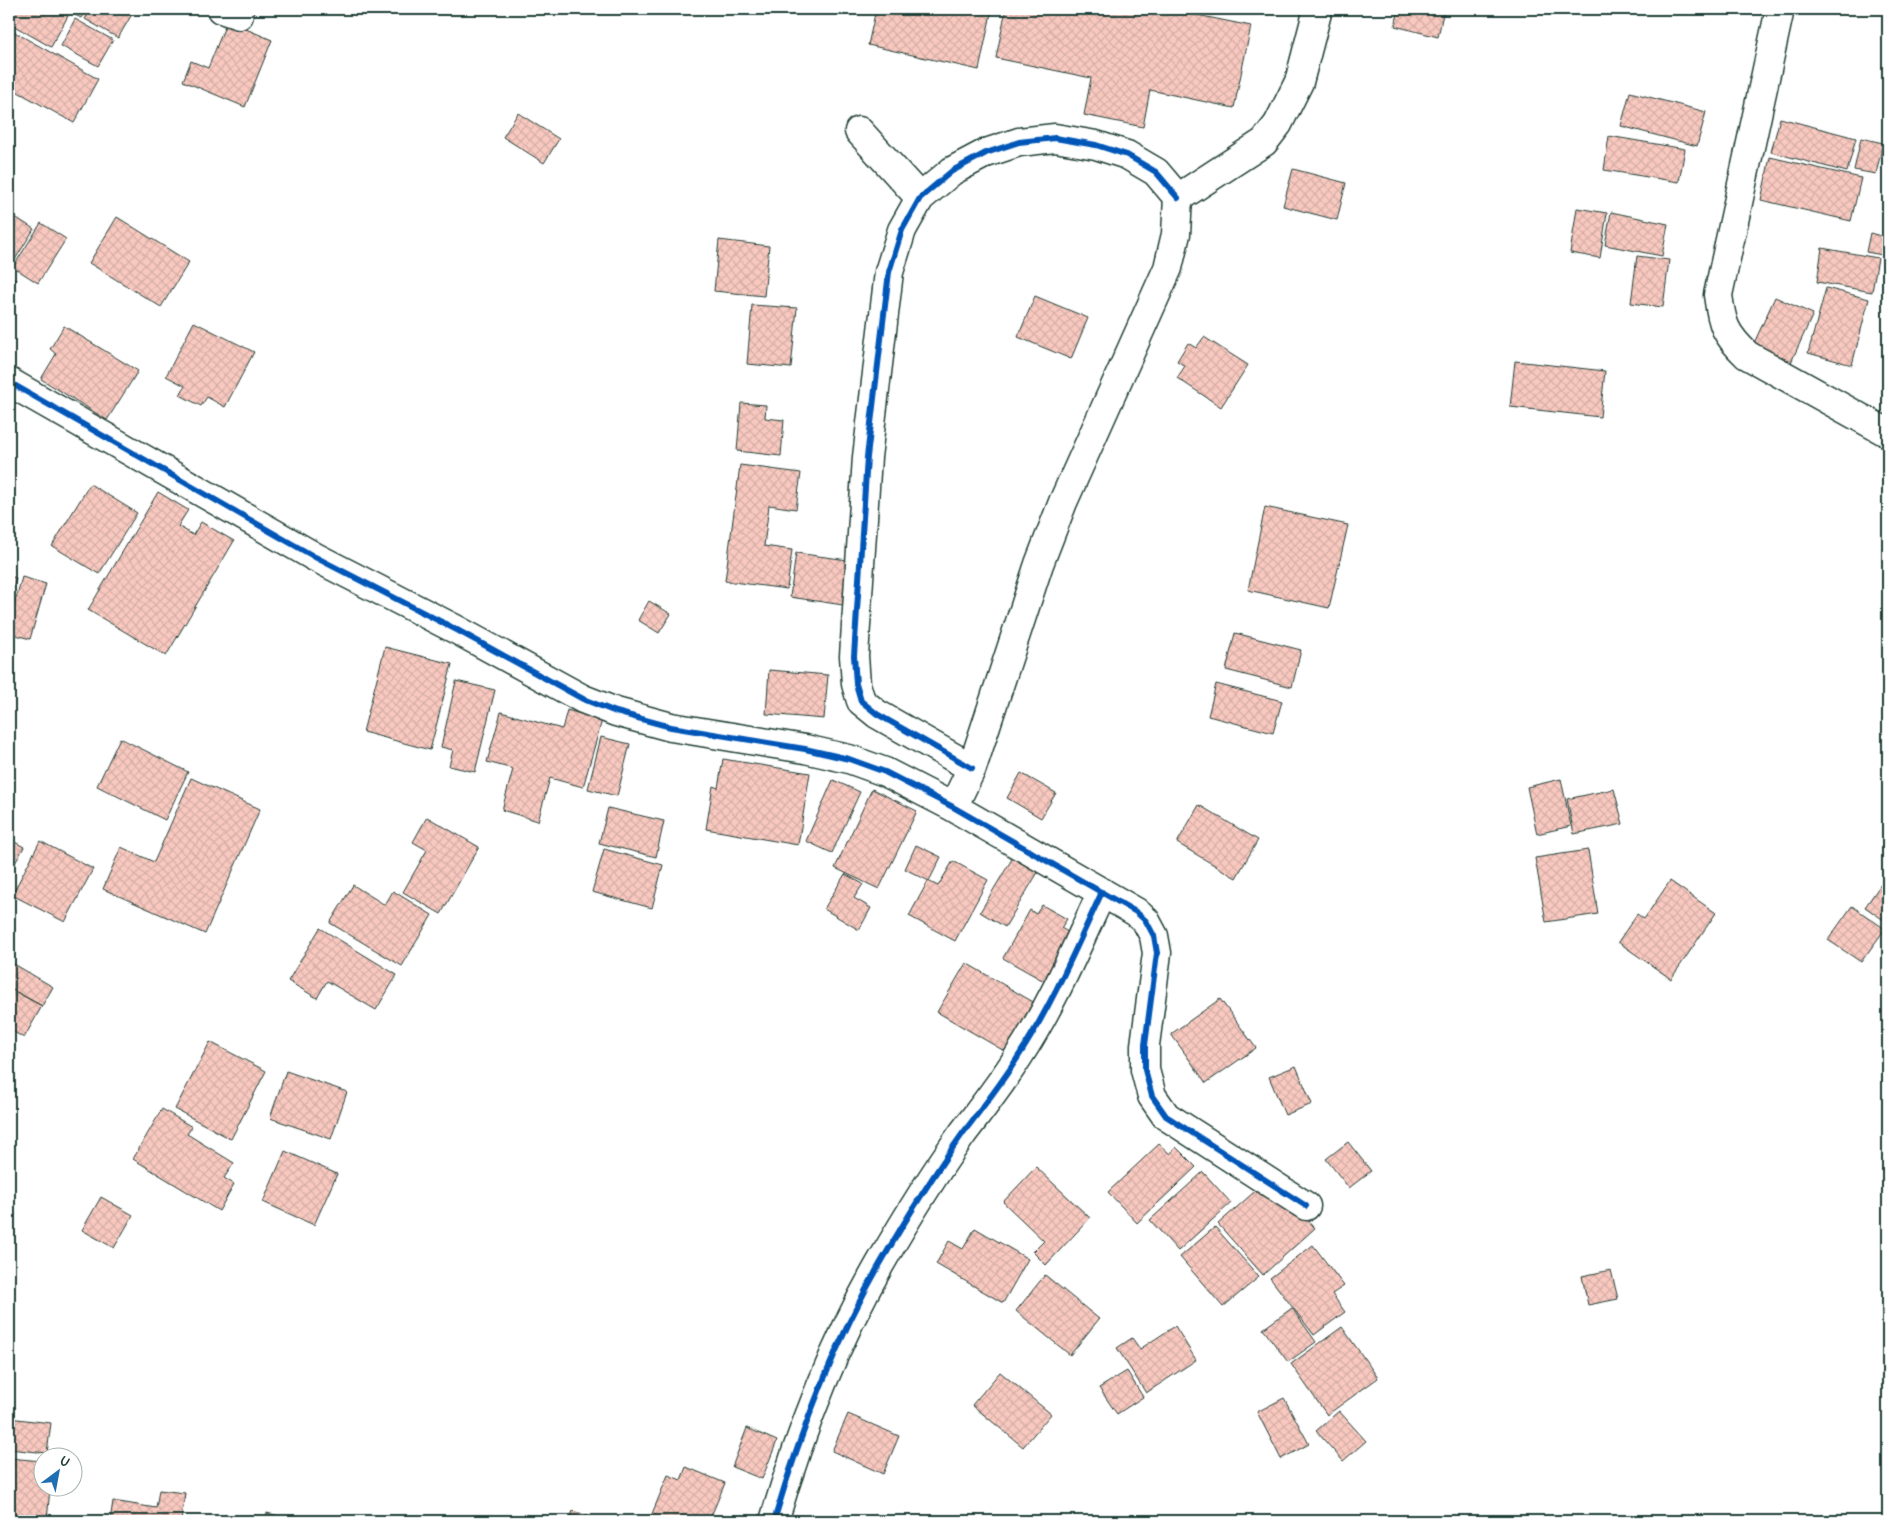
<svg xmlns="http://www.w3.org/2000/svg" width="1897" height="1530" viewBox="0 0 1897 1530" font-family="'Patrick Hand',sans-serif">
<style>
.building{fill:url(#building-cross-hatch);stroke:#1f3d34}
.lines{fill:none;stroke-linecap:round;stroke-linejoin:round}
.minor-casing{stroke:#1f3d34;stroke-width:31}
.minor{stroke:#fff;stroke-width:28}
.cycleway-casing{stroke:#fff;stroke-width:9}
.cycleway{stroke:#0057b8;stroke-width:6}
</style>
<defs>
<pattern id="building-cross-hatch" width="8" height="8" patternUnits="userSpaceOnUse" patternTransform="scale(1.25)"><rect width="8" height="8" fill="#f9c9c0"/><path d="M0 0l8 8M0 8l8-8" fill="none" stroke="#d5aea6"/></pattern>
</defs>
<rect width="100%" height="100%" fill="#fff"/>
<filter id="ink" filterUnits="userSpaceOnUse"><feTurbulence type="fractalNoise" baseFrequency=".02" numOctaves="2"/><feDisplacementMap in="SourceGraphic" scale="10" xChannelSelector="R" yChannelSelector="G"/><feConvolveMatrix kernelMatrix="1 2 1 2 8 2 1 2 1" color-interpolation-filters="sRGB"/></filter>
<g filter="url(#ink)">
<path class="building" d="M9,9H55L68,16L51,47L9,23Z
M64,9H86L81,18Z
M91,9H135L118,38L85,19Z
M364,9H389L386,17L363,10Z
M876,9H992L979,70L868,45Z
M1006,9H1168L1251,26L1234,108L1150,90L1143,127L1084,115L1091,78L996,58Z
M1399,9H1444L1438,37L1395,26Z
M75,19L113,40L98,66L61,46Z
M227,21L272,40L245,107L183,81L191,61L208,68Z
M9,29L98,79L74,123L9,87Z
M1630,92L1706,112L1697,146L1621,126Z
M518,113L559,139L544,163L503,137Z
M1780,118L1856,138L1847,172L1771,152Z
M1609,136L1685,149L1679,182L1604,170Z
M1861,138L1883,143L1876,174L1854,170Z
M1888,156V176L1884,175Z
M1770,157L1861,178L1851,221L1761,200Z
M1293,169L1346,183L1337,220L1283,206Z
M1577,208L1607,213L1600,258L1570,253Z
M1611,212L1668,224L1662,256L1605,245Z
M9,213L34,229L11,266L9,264Z
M117,217L189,262L161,307L89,263Z
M41,223L66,239L38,283L13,267Z
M1870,233L1888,238V256L1866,252Z
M719,240L769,246L764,296L714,291Z
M1822,248L1878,258L1872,292L1817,282Z
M1637,256L1669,260L1663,307L1631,303Z
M9,275L16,279L9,290Z
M1826,288L1869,299L1852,365L1808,353Z
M1035,296L1088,318L1071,359L1018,337Z
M1775,297L1813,314L1788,369L1750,352Z
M752,305L797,308L791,368L747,364Z
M194,322L254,352L225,407L207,397L201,406L180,395L185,386L166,376Z
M64,326L138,371L107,420L41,379L56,354L50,349Z
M1204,337L1248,365L1221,407L1177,378L1185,366L1177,361L1188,343L1196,348Z
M1515,361L1605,371L1600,417L1510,407Z
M741,403L766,405L765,418L784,420L781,456L737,451Z
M740,465L801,473L796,509L769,505L764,546L792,550L787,589L725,581Z
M90,484L137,513L99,574L52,546Z
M158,492L188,510L178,526L193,535L201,522L234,541L166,656L88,610Z
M1265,507L1348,525L1329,608L1248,590Z
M796,553L848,560L843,605L790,597Z
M9,576L16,578L9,603Z
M22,577L46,584L30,639L9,633V623Z
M649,601L671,614L659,633L638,620Z
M1235,633L1301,650L1292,687L1226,670Z
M385,647L452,664L430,750L363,732Z
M769,670L828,675L824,719L766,714Z
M456,681L495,690L475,772L449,766L453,750L441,747Z
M1216,684L1282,701L1273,733L1208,716Z
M567,710L602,720L583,787L550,778L538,821L502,810L513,769L487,762L501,712L562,729Z
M601,737L630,744L617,796L588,789Z
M120,738L188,772L165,820L97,786Z
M723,759L810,773L798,845L706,829L713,786L718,788Z
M1021,773L1056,793L1041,818L1007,798Z
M191,778L260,809L205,934L103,889L121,847L154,862Z
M1561,779L1571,826L1537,834L1527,787Z
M833,780L860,792L832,853L806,841Z
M872,789L917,811L879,889L835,868Z
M1614,789L1623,824L1574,834L1567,799Z
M1199,805L1258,840L1236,878L1177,843Z
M608,808L664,821L656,857L599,843Z
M427,817L479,847L441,914L403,892L427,850L413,842Z
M9,839L24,847L9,874Z
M40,841L93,869L65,922L12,895Z
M916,845L941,857L929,881L905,869Z
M604,849L663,865L652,908L592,892Z
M1588,850L1598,914L1546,922L1535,858Z
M1015,854L1040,869L1005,927L980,912Z
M953,861L988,880L955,941L909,916L928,881L938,886Z
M845,874L863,884L854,898L871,908L859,930L824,909Z
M1888,874V923L1865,907Z
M1670,881L1716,913L1671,979L1618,942L1637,914L1644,919Z
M353,885L385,905L393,891L432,915L402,966L330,923Z
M1042,905L1067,919L1061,928L1078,938L1051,985L1003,958L1030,910L1036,914Z
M1852,906L1885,929L1861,962L1828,940Z
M320,928L397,975L376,1010L327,981L317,998L288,981Z
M9,961L53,987L42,1006L9,988Z
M966,963L1035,1003L1006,1052L937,1012Z
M9,988L42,1006L24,1038L9,1029Z
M1220,999L1256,1048L1206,1083L1171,1034Z
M210,1042L266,1071L231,1139L175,1109Z
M1296,1066L1312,1104L1285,1115L1269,1077Z
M286,1071L347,1092L331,1139L270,1118Z
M162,1109L192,1127L187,1134L234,1163L224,1178L234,1184L219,1211L133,1159Z
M1348,1142L1371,1171L1349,1188L1326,1159Z
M1159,1144L1170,1154L1176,1147L1196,1167L1137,1223L1108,1192Z
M285,1151L337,1174L314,1225L263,1202Z
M1036,1167L1090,1218L1046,1265L1033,1252L1044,1241L1003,1202Z
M1203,1172L1231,1203L1178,1251L1150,1220Z
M1262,1185L1283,1208L1290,1201L1315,1228L1263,1275L1218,1224Z
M101,1197L133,1215L114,1248L82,1230Z
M1215,1227L1259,1277L1223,1307L1180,1257Z
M975,1228L1028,1259L1003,1303L936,1264L949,1241L963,1249Z
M1313,1245L1344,1286L1332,1294L1345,1312L1314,1335L1270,1278Z
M1611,1270L1618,1299L1588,1305L1582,1276Z
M1045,1275L1099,1319L1070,1355L1016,1311Z
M1292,1308L1316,1342L1288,1362L1263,1329Z
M1175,1326L1196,1360L1146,1393L1117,1348L1132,1338L1140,1349Z
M1342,1327L1378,1378L1327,1415L1291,1364Z
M1127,1371L1143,1397L1117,1414L1099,1388Z
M1000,1372L1051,1414L1023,1447L972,1405Z
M1284,1398L1309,1444L1281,1459L1257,1412Z
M1339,1411L1366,1441L1343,1461L1316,1431Z
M848,1414L899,1436L883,1474L832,1451Z
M9,1418L51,1423L47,1453L9,1449Z
M747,1428L777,1441L762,1479L732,1467Z
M9,1458L42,1461V1488H50L47,1521H9Z
M686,1467L725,1483L709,1521H649L668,1475L681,1480Z
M159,1490L185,1493L181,1521H110L113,1501L156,1508Z
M573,1511L603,1521H569Z
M267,1513L298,1521H265Z"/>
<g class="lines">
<defs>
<path id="minor" d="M221,9L239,15
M1780,9L1718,295C1722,325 1725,334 1747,355L1888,433
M859,131L920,198
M9,382L315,557L457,630L583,699L616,712L671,727L805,749L849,759L885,772L953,807L1136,912L1146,921L1154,936L1157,953L1145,1045V1070L1152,1096L1166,1116L1306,1206
M972,768L877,714L861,701L856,684L854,656L867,457L889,272L902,230L920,198L952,171L986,153L1019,142L1055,138L1096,145L1127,155L1156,172L1178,198
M953,807L972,768L1039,564L1063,502L1168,268L1176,234L1178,198L1264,142L1278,124L1299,82L1318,9
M774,1521C800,1433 834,1344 880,1264C906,1219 933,1175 963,1133C982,1108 1001,1084 1018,1057C1052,1005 1076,948 1102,892"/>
</defs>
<use href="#minor" class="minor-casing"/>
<use href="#minor" class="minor"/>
<defs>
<path id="cycleway" d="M9,382L315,557L457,630L583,699L616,712L671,727L805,749L849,759L885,772L953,807L1136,912L1146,921L1154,936L1157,953L1145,1045V1070L1152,1096L1166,1116L1306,1206
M972,768L877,714L861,701L856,684L854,656L867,457L889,272L902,230L920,198L952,171L986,153L1019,142L1055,138L1096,145L1127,155L1156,172L1178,198
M774,1521C800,1433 834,1344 880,1264C906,1219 933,1175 963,1133C982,1108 1001,1084 1018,1057C1052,1005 1076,948 1102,892"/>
</defs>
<use href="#cycleway" class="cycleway-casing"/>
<use href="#cycleway" class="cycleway"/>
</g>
</g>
<rect width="1897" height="1530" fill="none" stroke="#fff" stroke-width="30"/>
<rect x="15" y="15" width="1867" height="1500" fill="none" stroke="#1f3d34" stroke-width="2" filter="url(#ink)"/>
<g transform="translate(58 1472) rotate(32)"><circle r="24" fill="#ffffff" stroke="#a5b1ae"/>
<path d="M0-4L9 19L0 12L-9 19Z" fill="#1f6fb2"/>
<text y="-8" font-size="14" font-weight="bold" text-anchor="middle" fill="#1f3d34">U</text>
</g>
</svg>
